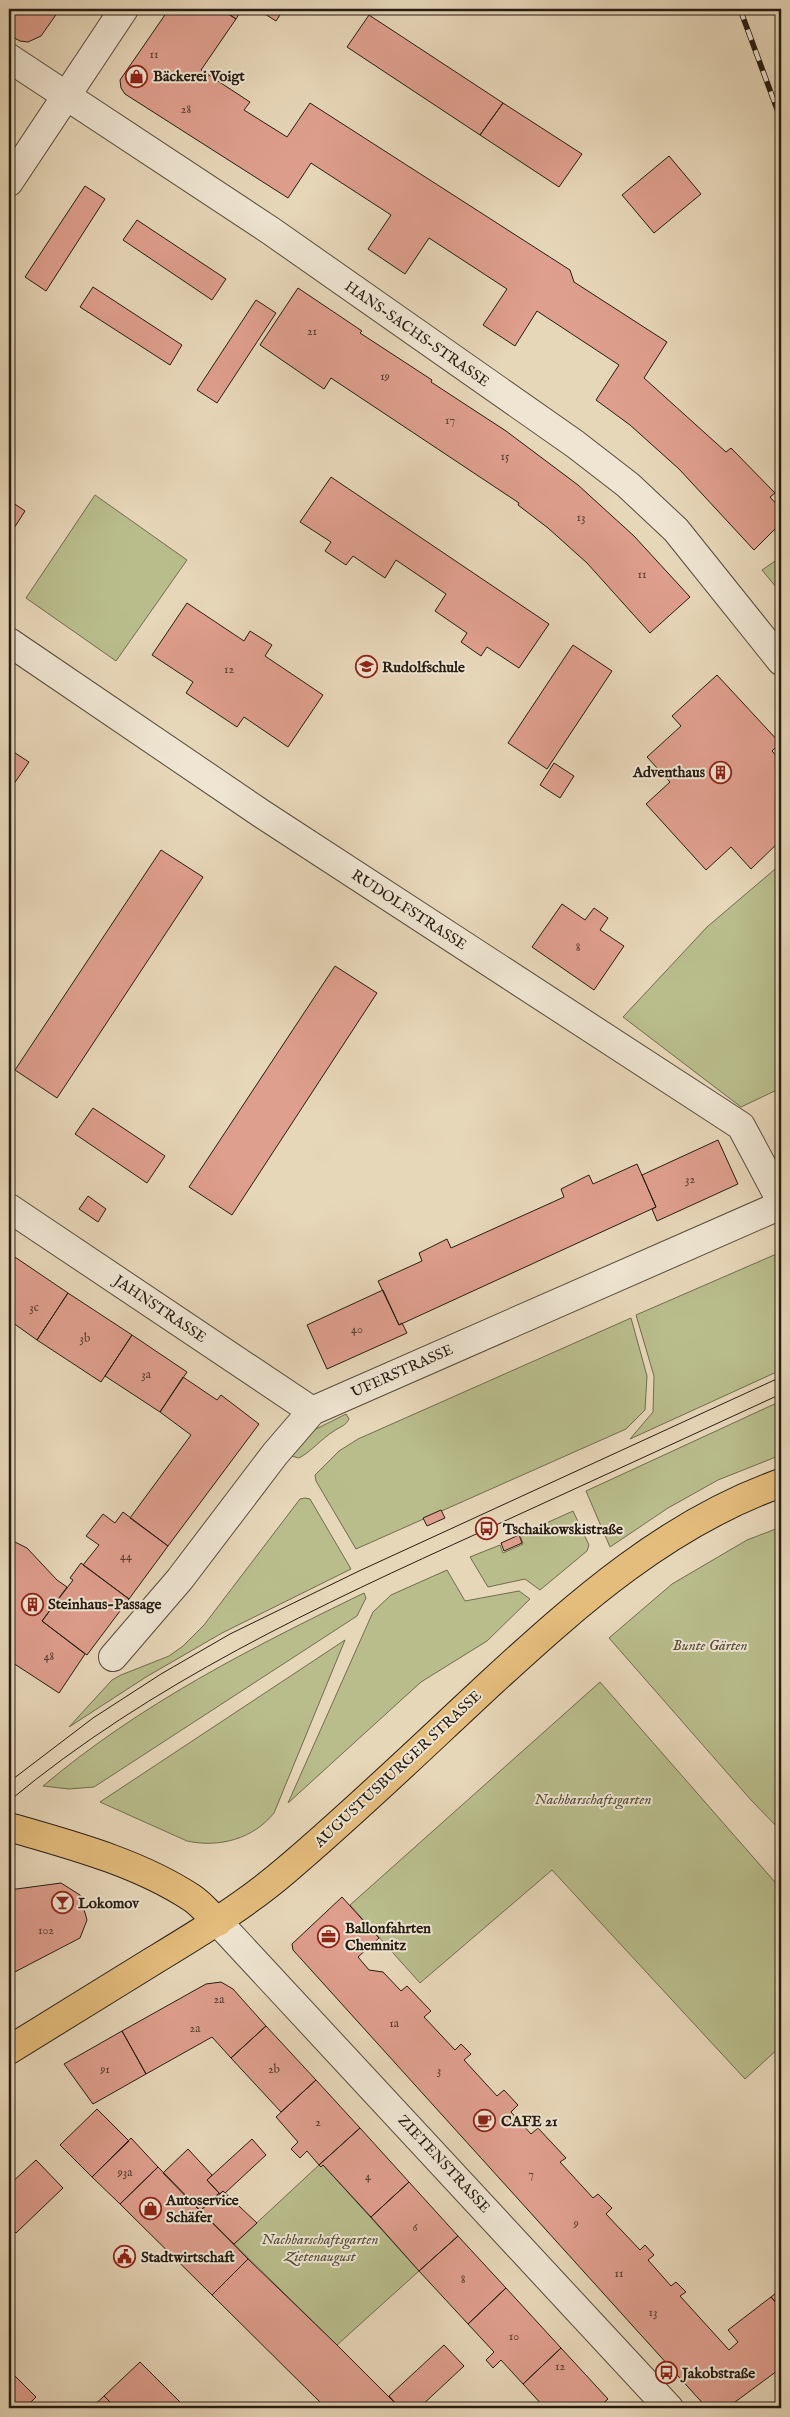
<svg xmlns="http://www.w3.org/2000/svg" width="790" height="2417" viewBox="0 0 790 2417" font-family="'IM FELL English',serif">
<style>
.green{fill:#b9bd8c;stroke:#706c4f}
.building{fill:#df9f8e;stroke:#261c12}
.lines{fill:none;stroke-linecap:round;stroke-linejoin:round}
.minor-casing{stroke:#564b3c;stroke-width:30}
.major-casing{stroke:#261c12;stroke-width:30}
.minor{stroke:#efe5d2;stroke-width:28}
.major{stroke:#e4bc7c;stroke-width:28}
.tram{stroke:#261c12;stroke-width:1}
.rail-casing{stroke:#261c12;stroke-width:5.5}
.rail{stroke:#efe5d2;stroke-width:4;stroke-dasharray:11;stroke-linecap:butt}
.labels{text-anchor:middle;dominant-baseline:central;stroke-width:4;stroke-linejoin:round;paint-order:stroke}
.number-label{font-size:12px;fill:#543d31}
.poi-label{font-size:15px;font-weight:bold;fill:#261c12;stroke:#efe5d2;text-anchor:start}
.street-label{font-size:15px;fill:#261c12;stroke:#efe5d2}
.park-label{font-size:15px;font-style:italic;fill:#524c37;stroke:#efe5d2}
</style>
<rect width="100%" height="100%" fill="#e7d7b9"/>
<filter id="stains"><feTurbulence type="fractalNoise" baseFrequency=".004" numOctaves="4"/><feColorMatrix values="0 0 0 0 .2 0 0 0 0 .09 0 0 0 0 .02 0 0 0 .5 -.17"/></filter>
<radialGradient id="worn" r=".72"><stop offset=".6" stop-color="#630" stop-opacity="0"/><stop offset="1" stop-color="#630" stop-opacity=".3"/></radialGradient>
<path class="green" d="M95,495L187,560L116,661L26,598Z
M781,557V593L762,570Z
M781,864V1088L741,1107L623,1017L707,927Z
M781,1252V1370L630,1439L653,1412L654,1376L636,1315Z
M631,1318L647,1376L645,1410L626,1429L356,1549L316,1481L315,1475L339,1451L358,1439Z
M781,1401V1455L718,1480L668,1508L610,1547L586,1491Z
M346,1414L349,1419C346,1426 339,1427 334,1431C321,1439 312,1451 299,1458L287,1455L306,1434Z
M305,1498L310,1499L351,1569L222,1633L146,1677L69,1727L112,1680L121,1675L169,1656L183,1646L204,1625L300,1499Z
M573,1511L589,1545L587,1551L540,1590L525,1579L488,1587L470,1557L500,1545L503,1553L523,1544L520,1535Z
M781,1527V1831L751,1800L609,1638L672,1584L747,1540Z
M447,1570L465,1601L519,1591L530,1599L487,1641L421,1682L288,1803L373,1612L391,1595Z
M364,1593L366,1598L357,1616L94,1787L69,1789L43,1786C140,1704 251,1648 364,1593Z
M345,1640L274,1813C253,1839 219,1848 187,1841L100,1802Z
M600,1682L781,1889V2046L745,2079L552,1870L420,1983L350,1905Z
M319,2165H323L419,2271L337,2345L234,2244Z"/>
<path class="building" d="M9,9H60L41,36L28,42L20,41L9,35Z
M169,9H221L236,19L201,70L250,102L244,110L287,137L310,103L570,270L574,282L667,342L644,378L726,452L731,448L775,493L770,497L781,509V523L754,550L679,469L630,425L596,400L619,365L537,311L515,346L483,325L507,289L429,238L405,274L368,249L391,215L311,163L288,198L125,94L121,88L120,80Z
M221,9H242L236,19Z
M257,9H284L276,21Z
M369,15L503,103L480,135L347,47Z
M503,103L582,154L559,187L480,135Z
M669,156L701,194L654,233L622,195Z
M85,186L105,199L46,291L25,277Z
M137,220L226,279L212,300L123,240Z
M93,287L182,345L170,365L80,307Z
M298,288L362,331L360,333L432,380L431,382L506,431L578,485L634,536L690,597L650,633L587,563L548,528L518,505L519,503L331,378L324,389L260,345Z
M256,300L276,313L217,403L197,390Z
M331,477L549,624L519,668L487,647L481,656L461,642L467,633L435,611L446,594L396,560L385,578L353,556L346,565L325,551L331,542L300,522Z
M9,500L25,511L9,536Z
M187,603L244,641L250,631L272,645L265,656L323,695L288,747L244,717L237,727L186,693L193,682L152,655Z
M573,645L612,671L547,769L508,743Z
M717,675L780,743L772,751L781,761V840L751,869L731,847L706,870L646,804L670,782L647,757L681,726L672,716Z
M9,749L29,762L9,791Z
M554,763L574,776L560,798L540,785Z
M161,850L203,877L57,1098L15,1070Z
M562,904L585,920L594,908L608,918L600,930L624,946L594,990L532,947Z
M335,966L377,993L232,1215L189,1187Z
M93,1108L165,1156L147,1183L75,1134Z
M718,1140L738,1184L657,1221L652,1209L656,1207L642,1175Z
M637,1164L656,1207L399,1325L378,1281L422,1261L419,1253L447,1239L451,1248L564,1197L561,1189L589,1175L593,1184Z
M88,1196L106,1209L98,1222L79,1209Z
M9,1253L68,1293L37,1340L9,1320Z
M383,1290L399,1325L402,1323L407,1333L327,1369L307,1325Z
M68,1293L132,1335L101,1382L37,1340Z
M132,1335L187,1372L160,1412L105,1376Z
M183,1377L217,1400L221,1395L259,1424L168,1546L130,1518L191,1435L160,1412Z
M441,1510L445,1518L427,1526L423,1518Z
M123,1512L168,1546L129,1599L83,1565L99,1545L86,1536L103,1514L115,1523Z
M519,1535L522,1543L504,1551L501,1543Z
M9,1539L27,1548L57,1580L67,1587L42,1621L85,1654L59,1693L13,1663L9,1669Z
M81,1563L129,1599L87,1655L42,1621L73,1580L70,1578Z
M9,1689L14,1714L9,1733Z
M61,1883L80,1895L87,1920L80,1938L9,1975V1890Z
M342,1897L379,1938L358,1957L369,1970L383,1972L401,1991L407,1986L431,2011L424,2017L455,2050L461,2044L471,2054L464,2060L497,2096L504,2090L518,2105L511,2112L531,2134L538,2128L566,2158L560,2162L593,2198L598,2194L612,2208L606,2214L640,2250L645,2245L654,2255L648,2260L671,2286L676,2282L686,2292L680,2296L729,2350L738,2342L728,2330L771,2297L781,2308V2368L727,2408H707L293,1950L292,1944Z
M221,1982L233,1989L266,2026L231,2058L212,2037L146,2074L122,2031L206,1984Z
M266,2026L316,2080L281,2112L231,2058Z
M122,2031L146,2074L93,2104L64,2064Z
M316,2080L360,2128L319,2165L307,2151L300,2158L291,2149L298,2142L276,2117Z
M97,2109L129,2141L92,2177L60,2145Z
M360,2128L409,2182L371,2217L323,2165L321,2167L319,2165Z
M131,2138L158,2167L120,2204L92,2177Z
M252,2139L266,2155L225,2193L223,2191L220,2194L207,2180Z
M188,2149L212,2175L207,2180L219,2193L200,2211L163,2173Z
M36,2160L63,2188L16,2233L9,2225V2185Z
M158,2167L248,2259L212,2295L120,2204Z
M409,2182L458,2236L419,2271L371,2217Z
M223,2191L257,2223L234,2244L200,2211Z
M458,2236L506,2288L468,2324L419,2271Z
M248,2259L337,2345L400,2408H326L212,2295Z
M506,2288L561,2348L523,2384L501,2360L493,2368L486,2360L494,2352L468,2324Z
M781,2289V2308L771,2297Z
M444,2345L464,2366L419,2408H400L389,2396Z
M561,2348L608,2399L598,2408H542L544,2407L523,2384Z
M140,2362L186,2408H116L104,2396Z
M9,2370L36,2397L25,2408H9Z
M104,2396L116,2408H91Z"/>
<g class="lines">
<defs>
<path id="minor" d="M9,58L271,231L575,444L628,485L676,530L781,661
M9,182L124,9
M9,642L262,814L741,1126L781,1201
M9,1208L312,1411
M113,1657L180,1579L275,1454L312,1411L781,1205
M218,1922L669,2408"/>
<path id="major" d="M9,1827C71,1845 137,1862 192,1898C201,1904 209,1914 218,1922
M9,2050C57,2020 105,1991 153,1961C199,1933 244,1906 285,1871C356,1811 424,1745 492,1682C579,1602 668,1523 781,1483"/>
</defs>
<use href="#minor" class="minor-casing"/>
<use href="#major" class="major-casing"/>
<use href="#minor" class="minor"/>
<use href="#major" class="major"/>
<path class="tram" d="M9,1782L93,1718L161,1674L230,1634L359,1571L781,1377
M9,1801C151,1683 318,1606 485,1530C584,1485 683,1439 781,1394"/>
<defs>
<path id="rail" d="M740,9L781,120"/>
</defs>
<use href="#rail" class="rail-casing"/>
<use href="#rail" class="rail"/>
</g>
<defs>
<symbol id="shop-ring" viewBox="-11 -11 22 22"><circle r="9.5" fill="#efe5d2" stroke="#8f2418" stroke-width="1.5"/><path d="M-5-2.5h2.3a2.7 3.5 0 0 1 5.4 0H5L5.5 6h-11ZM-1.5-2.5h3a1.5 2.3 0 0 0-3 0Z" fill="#8f2418"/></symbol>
<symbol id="school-ring" viewBox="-11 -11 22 22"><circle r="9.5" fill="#efe5d2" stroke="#8f2418" stroke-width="1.5"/><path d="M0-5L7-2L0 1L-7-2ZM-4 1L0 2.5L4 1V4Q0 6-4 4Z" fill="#8f2418"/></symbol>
<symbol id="building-ring" viewBox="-11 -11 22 22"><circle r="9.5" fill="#efe5d2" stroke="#8f2418" stroke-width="1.5"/><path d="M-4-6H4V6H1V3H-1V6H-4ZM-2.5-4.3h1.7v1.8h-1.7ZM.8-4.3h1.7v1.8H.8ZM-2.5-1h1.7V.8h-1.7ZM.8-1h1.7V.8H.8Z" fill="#8f2418"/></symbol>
<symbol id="bus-ring" viewBox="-11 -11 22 22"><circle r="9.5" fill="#efe5d2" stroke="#8f2418" stroke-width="1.5"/><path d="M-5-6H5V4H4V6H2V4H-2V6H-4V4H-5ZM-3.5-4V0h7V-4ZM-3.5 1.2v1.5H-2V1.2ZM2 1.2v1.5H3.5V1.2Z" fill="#8f2418"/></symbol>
<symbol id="bar-ring" viewBox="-11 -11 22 22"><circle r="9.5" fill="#efe5d2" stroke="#8f2418" stroke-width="1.5"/><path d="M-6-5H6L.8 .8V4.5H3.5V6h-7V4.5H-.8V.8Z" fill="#8f2418"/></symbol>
<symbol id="office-ring" viewBox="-11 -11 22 22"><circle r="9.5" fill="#efe5d2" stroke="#8f2418" stroke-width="1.5"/><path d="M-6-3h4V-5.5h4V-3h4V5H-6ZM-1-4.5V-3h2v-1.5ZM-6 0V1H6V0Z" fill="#8f2418"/></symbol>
<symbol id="cafe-ring" viewBox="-11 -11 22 22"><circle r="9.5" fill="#efe5d2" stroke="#8f2418" stroke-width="1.5"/><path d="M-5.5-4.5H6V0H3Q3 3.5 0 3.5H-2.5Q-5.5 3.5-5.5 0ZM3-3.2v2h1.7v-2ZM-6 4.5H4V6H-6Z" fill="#8f2418"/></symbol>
<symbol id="civic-ring" viewBox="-11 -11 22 22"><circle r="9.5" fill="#efe5d2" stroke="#8f2418" stroke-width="1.5"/><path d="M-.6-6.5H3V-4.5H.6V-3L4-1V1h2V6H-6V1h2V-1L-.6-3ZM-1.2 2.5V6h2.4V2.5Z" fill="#8f2418"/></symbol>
</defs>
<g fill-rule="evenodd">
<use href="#shop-ring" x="124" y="64" width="25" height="25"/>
<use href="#school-ring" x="354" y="654" width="25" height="25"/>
<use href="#building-ring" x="708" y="760" width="25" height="25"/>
<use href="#bus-ring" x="474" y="1516" width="25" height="25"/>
<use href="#building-ring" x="20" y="1592" width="25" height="25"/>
<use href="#bar-ring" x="50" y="1890" width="25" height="25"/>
<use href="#office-ring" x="316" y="1924" width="25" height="25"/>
<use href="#cafe-ring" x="472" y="2108" width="25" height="25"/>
<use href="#shop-ring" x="138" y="2196" width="25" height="25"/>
<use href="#civic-ring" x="112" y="2244" width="25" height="25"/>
<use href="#bus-ring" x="654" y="2360" width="25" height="25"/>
</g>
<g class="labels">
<g class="number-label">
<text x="154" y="54">11</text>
<text x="186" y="109">28</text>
<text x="312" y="331">21</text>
<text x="385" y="376">19</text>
<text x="450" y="420">17</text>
<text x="505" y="456">15</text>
<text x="581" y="517">13</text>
<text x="642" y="574">11</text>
<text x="229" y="669">12</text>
<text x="578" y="947">8</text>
<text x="690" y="1179">32</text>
<text x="34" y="1307">3c</text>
<text x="357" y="1329">40</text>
<text x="85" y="1338">3b</text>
<text x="146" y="1374">3a</text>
<text x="126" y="1556">44</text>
<text x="49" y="1656">48</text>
<text x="46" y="1930">102</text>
<text x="219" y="1999">2a</text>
<text x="394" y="2023">1a</text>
<text x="195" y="2028">2a</text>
<text x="105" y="2069">91</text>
<text x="274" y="2069">2b</text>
<text x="439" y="2070">3</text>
<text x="318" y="2122">2</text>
<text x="125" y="2172">93a</text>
<text x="531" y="2174">7</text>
<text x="368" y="2176">4</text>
<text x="576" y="2223">9</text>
<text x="415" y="2227">6</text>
<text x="619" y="2273">11</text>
<text x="463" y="2279">8</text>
<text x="653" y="2312">13</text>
<text x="514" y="2336">10</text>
<text x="560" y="2366">12</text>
</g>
<g class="poi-label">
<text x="153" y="76">Bäckerei Voigt</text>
<text x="382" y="667">Rudolfschule</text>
<text x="705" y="772" text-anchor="end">Adventhaus</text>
<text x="503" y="1529">Tschaikowskistraße</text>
<text x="48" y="1604">Steinhaus-Passage</text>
<text x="78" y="1903">Lokomov</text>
<text x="345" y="1928">Ballonfahrten<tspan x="345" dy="17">Chemnitz</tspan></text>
<text x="501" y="2121">CAFE 21</text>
<text x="166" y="2200">Autoservice<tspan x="166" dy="17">Schäfer</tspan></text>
<text x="141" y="2257">Stadtwirtschaft</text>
<text x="682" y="2373">Jakobstraße</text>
</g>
<g class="street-label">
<text transform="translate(417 334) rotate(35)">HANS-SACHS-STRASSE</text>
<text transform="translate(409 910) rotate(33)">RUDOLFSTRASSE</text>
<text transform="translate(160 1309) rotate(34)">JAHNSTRASSE</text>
<text transform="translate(402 1371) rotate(-24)">UFERSTRASSE</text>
<text transform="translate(398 1769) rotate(-43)">AUGUSTUSBURGER STRASSE</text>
<text transform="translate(444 2164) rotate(47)">ZIETENSTRASSE</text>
</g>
<g class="park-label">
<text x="710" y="1645">Bunte Gärten</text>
<text x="593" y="1799">Nachbarschaftsgarten</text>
<text x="320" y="2239">Nachbarschaftsgarten<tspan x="320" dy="17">Zietenaugust</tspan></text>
</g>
</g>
<rect width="790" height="2417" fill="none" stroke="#e7d7b9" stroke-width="30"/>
<rect x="10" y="10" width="770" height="2397" fill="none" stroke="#261c12" stroke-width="2.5"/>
<rect x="15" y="15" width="760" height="2387" fill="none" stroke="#261c12"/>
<rect width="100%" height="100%" filter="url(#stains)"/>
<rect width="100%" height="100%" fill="url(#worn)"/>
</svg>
